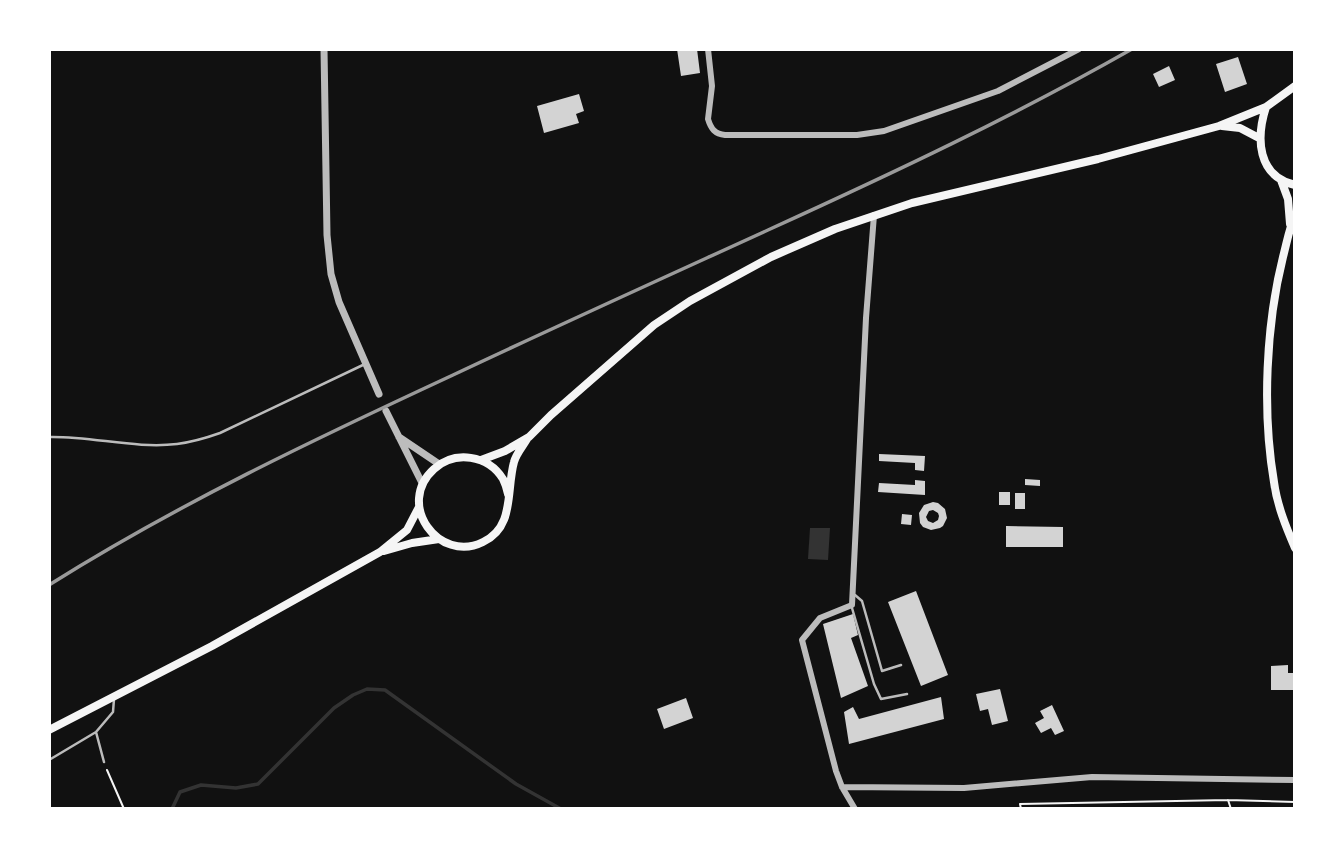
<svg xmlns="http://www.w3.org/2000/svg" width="1344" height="858" viewBox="0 0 1344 858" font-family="Ubuntu,sans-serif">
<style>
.water{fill:#333}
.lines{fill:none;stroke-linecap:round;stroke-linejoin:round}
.stream{stroke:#333;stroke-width:3.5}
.building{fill:#d3d3d3;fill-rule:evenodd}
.path{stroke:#f5f5f5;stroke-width:2}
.service{stroke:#bcbcbc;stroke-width:2.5}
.minor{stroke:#bcbcbc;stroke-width:6}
.tertiary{stroke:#bcbcbc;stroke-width:7}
.secondary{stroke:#f5f5f5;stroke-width:8}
.rail{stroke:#9a9a9a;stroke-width:3.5}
</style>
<rect width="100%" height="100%" fill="#111"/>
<path class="water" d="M810,528H830L828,560L808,559Z"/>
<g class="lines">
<path class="stream" d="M172,809L180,792L201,785L236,788L258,784L334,708L353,695L367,689L385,690L516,784L561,809"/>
</g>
<path class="building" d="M677,49H697L700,73L681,76Z
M1238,57L1247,84L1225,92L1216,64Z
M1169,66L1175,80L1159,87L1153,74Z
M579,94L584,111L576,114L579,123L544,133L537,106Z
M879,454L925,456L924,471L915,470V463L879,461Z
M1025,479L1040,480V486L1025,485Z
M915,480L925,481V495L878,492L879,483L915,485Z
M999,492H1010V505H999Z
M1015,493H1025V509H1015Z
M933,502L938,503L945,509L947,518L943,526L940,528L931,530L923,527L920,523L919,513L924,505ZM933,510L938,513L939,516L938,520L933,523L928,521L926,517L929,511Z
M902,514L912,515L911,525L901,524Z
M1006,526L1063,527V547H1006Z
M916,591L948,675L921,686L888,602Z
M853,614L858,635L851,638L868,686L841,698L823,624Z
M1288,665V673H1295V690H1271V666Z
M1000,689L1008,721L992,725L988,709L980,711L976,694Z
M941,697L944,719L849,744L844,712L853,707L859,719Z
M686,698L693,718L664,729L657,709Z
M1052,705L1064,731L1055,735L1051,728L1041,733L1035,723L1044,718L1040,711Z"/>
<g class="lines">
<path class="path" d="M107,770L124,809
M1228,800L1231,809
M1021,809L1020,804L1228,800L1295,802"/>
<path class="service" d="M49,437C92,436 135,449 177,444C192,442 206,438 220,433L365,364
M855,595L862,601L882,671L901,665
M852,608L874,684L881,699L907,694
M96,732L104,762
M49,760L96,732L113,712L114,699"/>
<path class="minor" d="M708,49L712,86L708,119C711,129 715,134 725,135H857L884,131L998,91L1079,49
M842,787L964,788L1092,777L1295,780
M855,809L842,787L836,771L802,640L820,618L852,605L866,318L874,215"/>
<path class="tertiary" d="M324,49L327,235L331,274L339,302L379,394
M386,411L422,483
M399,437L439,464"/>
<path class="secondary" d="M1266,107C1256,138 1257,176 1295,185
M1222,126L1240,128L1259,138
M1281,180L1288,199L1290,224
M1295,215C1289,229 1287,242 1283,257C1266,325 1262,411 1274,482C1277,505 1286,527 1295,548
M481,460L505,451L529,437L551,415L654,325L690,301L771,257L835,229L912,203L1098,159L1219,126L1266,107L1295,86
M508,494C507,489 505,483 503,479C488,455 455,450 434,469C395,504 439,564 483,542C515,527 506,491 514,462C516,454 523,446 527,439
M384,551L412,543L439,539
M49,730L212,646L380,552L407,530L419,507"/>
<path class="rail" d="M49,585C178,504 315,439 453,375C557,326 663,278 768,230C891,174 1014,116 1132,49"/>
</g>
<rect width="1344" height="858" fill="none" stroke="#ffffff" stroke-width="102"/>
</svg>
